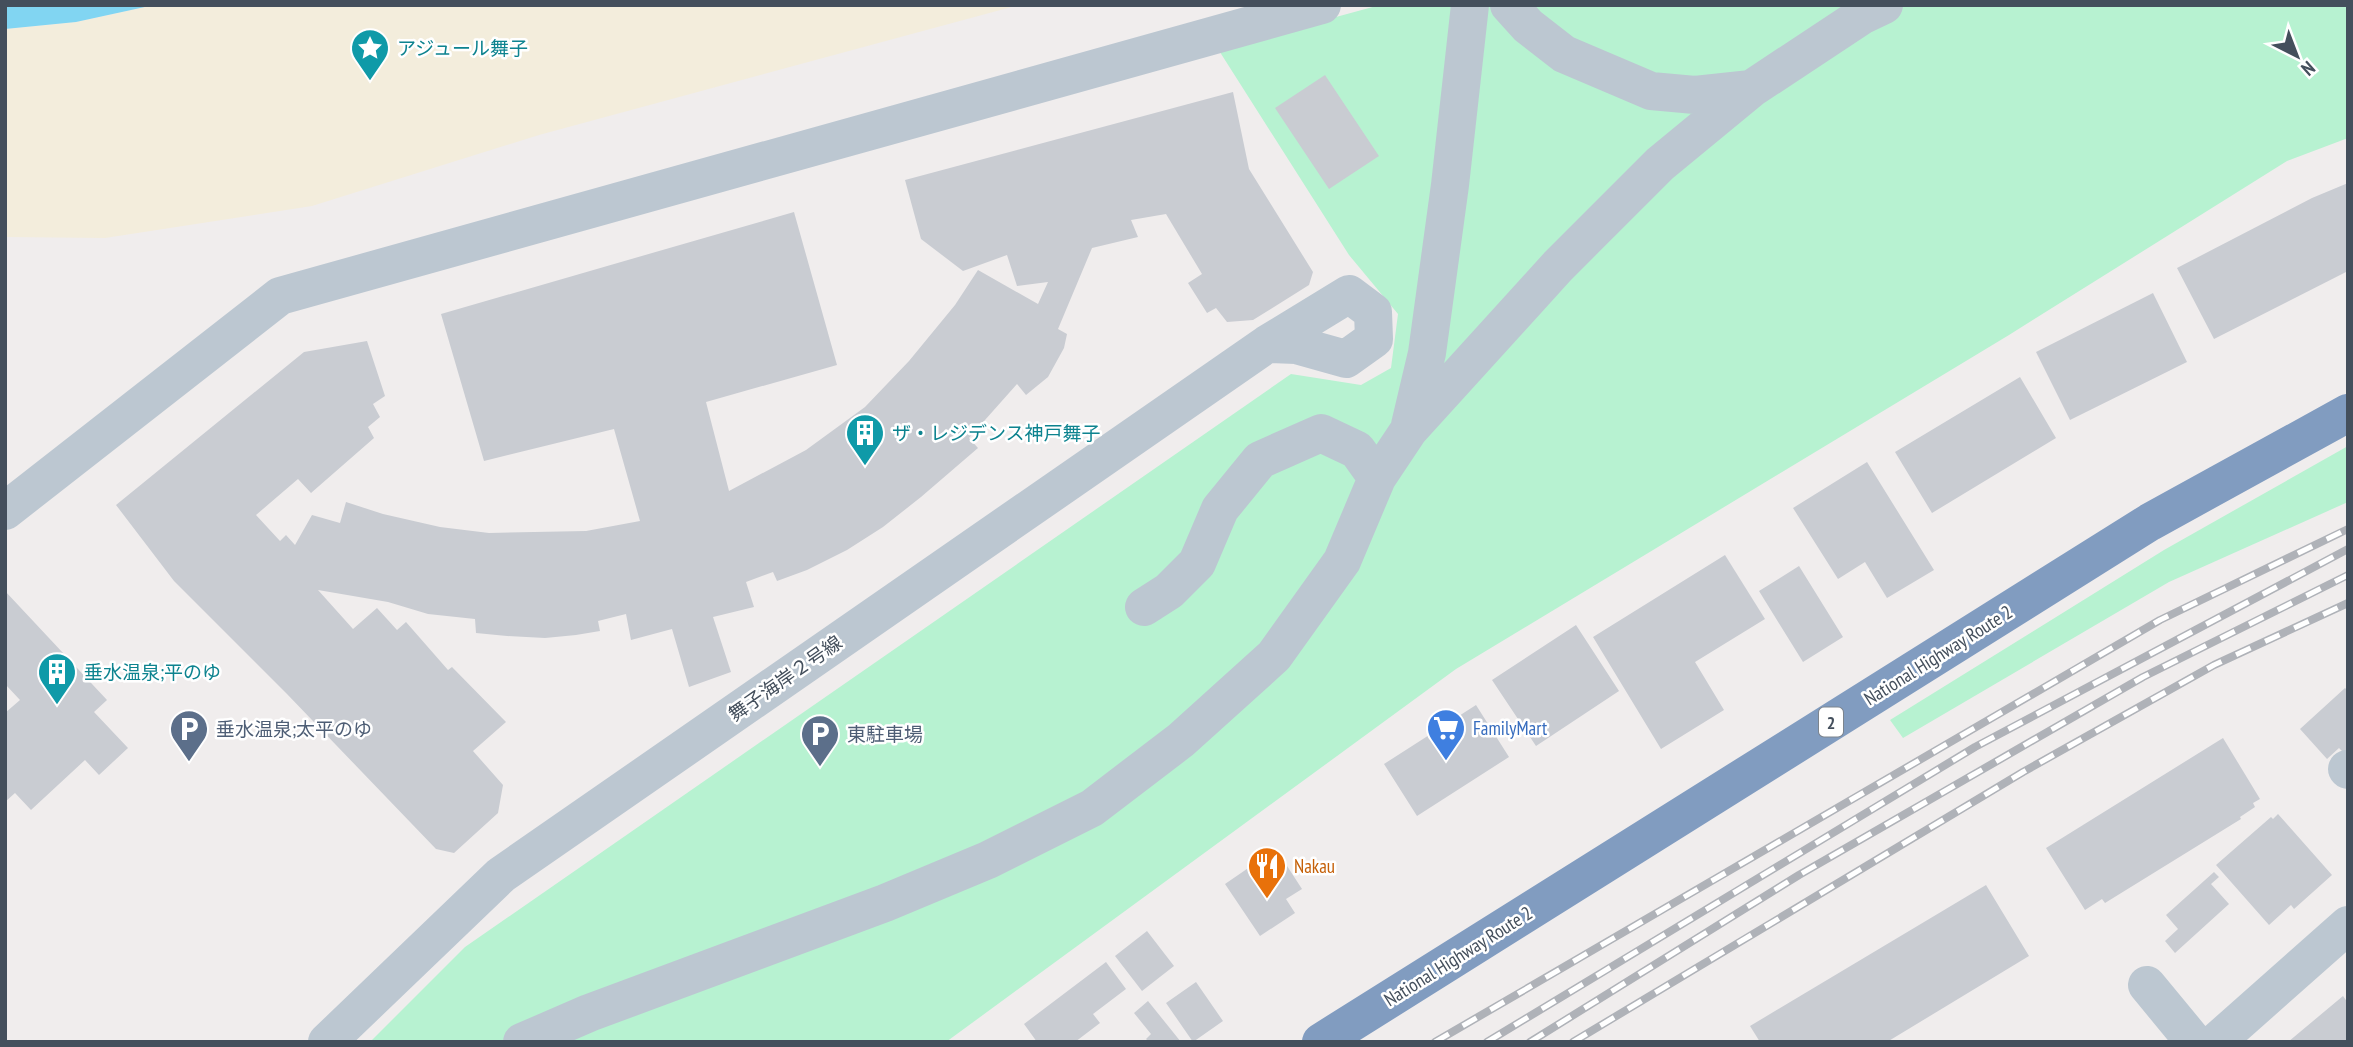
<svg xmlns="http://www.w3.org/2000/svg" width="2353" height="1047" viewBox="0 0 2353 1047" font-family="'PT Sans Narrow','Noto Sans JP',sans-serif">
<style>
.green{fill:#b7f2d1}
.sand{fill:#f3eddc}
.water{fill:#81d5f2}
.building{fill:#c9ccd2}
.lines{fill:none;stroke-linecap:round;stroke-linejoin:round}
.street{stroke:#bcc7d1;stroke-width:38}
.highway{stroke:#819cc0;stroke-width:38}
.rail-casing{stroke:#afb2b8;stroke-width:8}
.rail{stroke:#fff;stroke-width:5;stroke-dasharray:16;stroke-linecap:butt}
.labels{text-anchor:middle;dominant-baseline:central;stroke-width:5;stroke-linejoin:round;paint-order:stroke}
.shield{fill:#fff;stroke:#7c848d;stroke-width:2}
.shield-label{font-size:18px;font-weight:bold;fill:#444f5c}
.culture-label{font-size:19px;fill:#0d838f;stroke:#fff;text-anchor:start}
.street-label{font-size:19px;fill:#444f5c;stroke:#fff}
.shop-label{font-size:19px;fill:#366cbe;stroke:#fff;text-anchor:start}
.service-label{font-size:19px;fill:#4e5e75;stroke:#fff;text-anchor:start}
.food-label{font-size:19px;fill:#c56008;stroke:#fff;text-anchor:start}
</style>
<rect width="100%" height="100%" fill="#f0eded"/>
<path class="green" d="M1380,5H2348V138L2287,161L2009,335L1456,669L946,1042H370L465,947L1291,374L1361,385L1391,368L1398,314L1349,255L1218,49Z
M2348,446V502L2169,582L1903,738L1890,720L2164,550Z"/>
<path class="sand" d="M154,5H1019L539,135L312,206L105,238L5,237V29L76,22Z"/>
<path class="water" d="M5,5H154L76,22L5,29Z"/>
<path class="building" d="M1325,75L1379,156L1329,189L1275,108Z
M1233,92L1249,169L1313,272L1309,285L1253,320L1227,322L1216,308L1207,313L1188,283L1202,274L1166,214L1131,220L1138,237L1092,248L1058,329L1067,334L1064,348L1048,377L1026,395L1017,384L969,438L978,448L921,497L883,527L847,550L807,570L777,581L773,572L746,582L754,607L713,617L731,672L689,687L672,629L631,640L626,614L598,621L600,631L576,635L545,638L507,636L476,633L475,619L428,614L388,602L318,590L353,629L377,608L397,630L406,622L448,670L452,667L506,722L473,751L503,785L498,813L454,853L436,849L287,694L174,581L116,505L304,352L367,341L385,396L373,404L380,417L368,427L374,438L311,493L298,479L256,515L280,541L286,535L295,545L312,515L340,523L346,502L383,514L440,527L489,533L586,531L640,521L614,429L484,461L441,314L794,212L837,365L706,402L729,491L806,450L865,407L909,361L955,305L978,270L1038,304L1048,282L1017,286L1007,255L963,271L921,239L905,180Z
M2348,183V271L2214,339L2177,268L2312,198Z
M2153,293L2187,362L2070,420L2036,352Z
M2020,377L2056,438L1932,513L1895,452Z
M1867,462L1934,570L1887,598L1865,562L1838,579L1793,508Z
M1725,555L1765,619L1695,662L1724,710L1661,749L1593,637Z
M1799,566L1843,637L1803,662L1759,591Z
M5,591L107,700L94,712L128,748L99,775L85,760L31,810L15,793L5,802V713L20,700L5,684Z
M1576,625L1619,691L1536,746L1492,680Z
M2345,688L2348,691V757L2339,748L2327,759L2300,729Z
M1476,705L1509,757L1417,816L1384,764Z
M2223,738L2260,799L2253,803L2255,807L2240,817L2241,819L2105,903L2102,899L2085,910L2046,848Z
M2278,814L2332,875L2294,909L2291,905L2269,925L2216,865L2271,817L2273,819Z
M1276,849L1302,889L1286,899L1295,913L1260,936L1225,884Z
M2214,872L2219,877L2211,884L2229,904L2175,953L2165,941L2178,929L2166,915Z
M1986,885L2029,956L1887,1042H1760L1750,1026Z
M1147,931L1174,966L1142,991L1115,956Z
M1106,962L1126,989L1093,1014L1100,1023L1075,1042H1037L1024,1024Z
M1196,982L1223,1021L1193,1042L1166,1003Z
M2343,996L2348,1003V1042H2288Z
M1148,1001L1181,1042H1149L1146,1039L1151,1034L1134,1013Z"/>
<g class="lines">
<path class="street" d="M1509,5L1528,26L1564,54L1651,91L1695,95L1751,89
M1410,425L1427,353L1450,185L1470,5
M5,511L280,296L1322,5
M1144,607L1169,591L1197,563L1220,509L1260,460L1321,433L1357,450L1377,478
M2347,769L2348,770
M2147,985L2194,1042
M327,1042L501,875L1267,344L1349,294L1373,312L1374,339L1346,359L1296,345L1267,344
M522,1042L589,1013L885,903L988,860L1092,808L1181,740L1274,656L1342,561L1377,478L1409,430L1558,266L1660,164L1751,89L1863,15L1884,5
M2216,1042L2348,925"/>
<path class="highway" d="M1321,1042L2150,522L2348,413"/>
<defs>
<path id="rail" d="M1435,1042L2160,620L2348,529
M1487,1042L1975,747L2348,549
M1530,1042L1799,875L2143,677L2348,575
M1573,1042L2023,772L2214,665L2348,603"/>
</defs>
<use href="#rail" class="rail-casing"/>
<use href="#rail" class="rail"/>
</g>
<defs>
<symbol id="sight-pin" viewBox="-11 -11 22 30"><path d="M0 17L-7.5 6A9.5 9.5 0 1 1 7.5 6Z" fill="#0f9aa8" stroke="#fff"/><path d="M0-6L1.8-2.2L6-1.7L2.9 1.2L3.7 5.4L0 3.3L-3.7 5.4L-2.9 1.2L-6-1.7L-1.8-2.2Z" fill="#fff"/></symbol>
<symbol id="building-pin" viewBox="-11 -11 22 30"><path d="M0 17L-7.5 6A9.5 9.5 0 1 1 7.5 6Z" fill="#0f9aa8" stroke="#fff"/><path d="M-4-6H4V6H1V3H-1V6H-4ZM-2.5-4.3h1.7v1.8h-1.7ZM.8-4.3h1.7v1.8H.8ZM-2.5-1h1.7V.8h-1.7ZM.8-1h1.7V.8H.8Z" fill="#fff"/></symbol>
<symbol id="supermarket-pin" viewBox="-11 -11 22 30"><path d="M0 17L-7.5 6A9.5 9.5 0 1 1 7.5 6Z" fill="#3f7fe0" stroke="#fff"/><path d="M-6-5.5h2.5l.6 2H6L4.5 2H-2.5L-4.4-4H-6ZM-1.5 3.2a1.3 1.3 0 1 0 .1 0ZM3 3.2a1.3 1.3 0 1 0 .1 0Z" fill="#fff"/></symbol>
<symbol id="parking-pin" viewBox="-11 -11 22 30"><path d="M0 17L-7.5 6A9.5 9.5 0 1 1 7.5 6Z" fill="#5c6f8a" stroke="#fff"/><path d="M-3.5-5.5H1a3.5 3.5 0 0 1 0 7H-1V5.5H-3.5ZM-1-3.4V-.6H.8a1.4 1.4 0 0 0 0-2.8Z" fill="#fff"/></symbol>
<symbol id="restaurant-pin" viewBox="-11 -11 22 30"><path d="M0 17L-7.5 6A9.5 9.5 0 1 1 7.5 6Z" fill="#e8710a" stroke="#fff"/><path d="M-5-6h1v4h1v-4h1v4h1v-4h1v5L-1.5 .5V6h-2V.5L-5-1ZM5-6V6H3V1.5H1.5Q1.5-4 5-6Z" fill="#fff"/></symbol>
</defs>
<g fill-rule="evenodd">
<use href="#sight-pin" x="348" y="26" width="44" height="60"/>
<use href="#building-pin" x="843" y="411" width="44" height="60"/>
<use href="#building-pin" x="35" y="650" width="44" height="60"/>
<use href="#supermarket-pin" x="1424" y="706" width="44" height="60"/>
<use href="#parking-pin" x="167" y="707" width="44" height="60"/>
<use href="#parking-pin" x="798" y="712" width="44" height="60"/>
<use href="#restaurant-pin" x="1245" y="844" width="44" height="60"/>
</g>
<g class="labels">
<rect class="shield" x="1819" y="707.5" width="24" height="29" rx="5"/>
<g class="shield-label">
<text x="1831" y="722">2</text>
</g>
<g class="culture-label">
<text x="397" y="48">アジュール舞子</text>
<text x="892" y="433">ザ・レジデンス神戸舞子</text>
<text x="84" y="672">垂水温泉;平のゆ</text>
</g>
<g class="street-label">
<text transform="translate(1938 655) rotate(-32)">National Highway Route 2</text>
<text transform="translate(785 678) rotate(-35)">舞子海岸２号線</text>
<text transform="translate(1458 956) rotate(-32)">National Highway Route 2</text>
</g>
<g class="shop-label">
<text x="1473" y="728">FamilyMart</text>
</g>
<g class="service-label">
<text x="216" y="729">垂水温泉;太平のゆ</text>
<text x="847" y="734">東駐車場</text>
</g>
<g class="food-label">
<text x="1294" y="866">Nakau</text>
</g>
</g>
<rect width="2353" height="1047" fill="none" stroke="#444f5c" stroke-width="14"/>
<g transform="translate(2297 56) rotate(138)" stroke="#ffffff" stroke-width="5" paint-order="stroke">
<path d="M0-5L12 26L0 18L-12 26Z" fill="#444f5c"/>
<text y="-10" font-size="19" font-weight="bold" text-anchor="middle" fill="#444f5c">N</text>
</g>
</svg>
